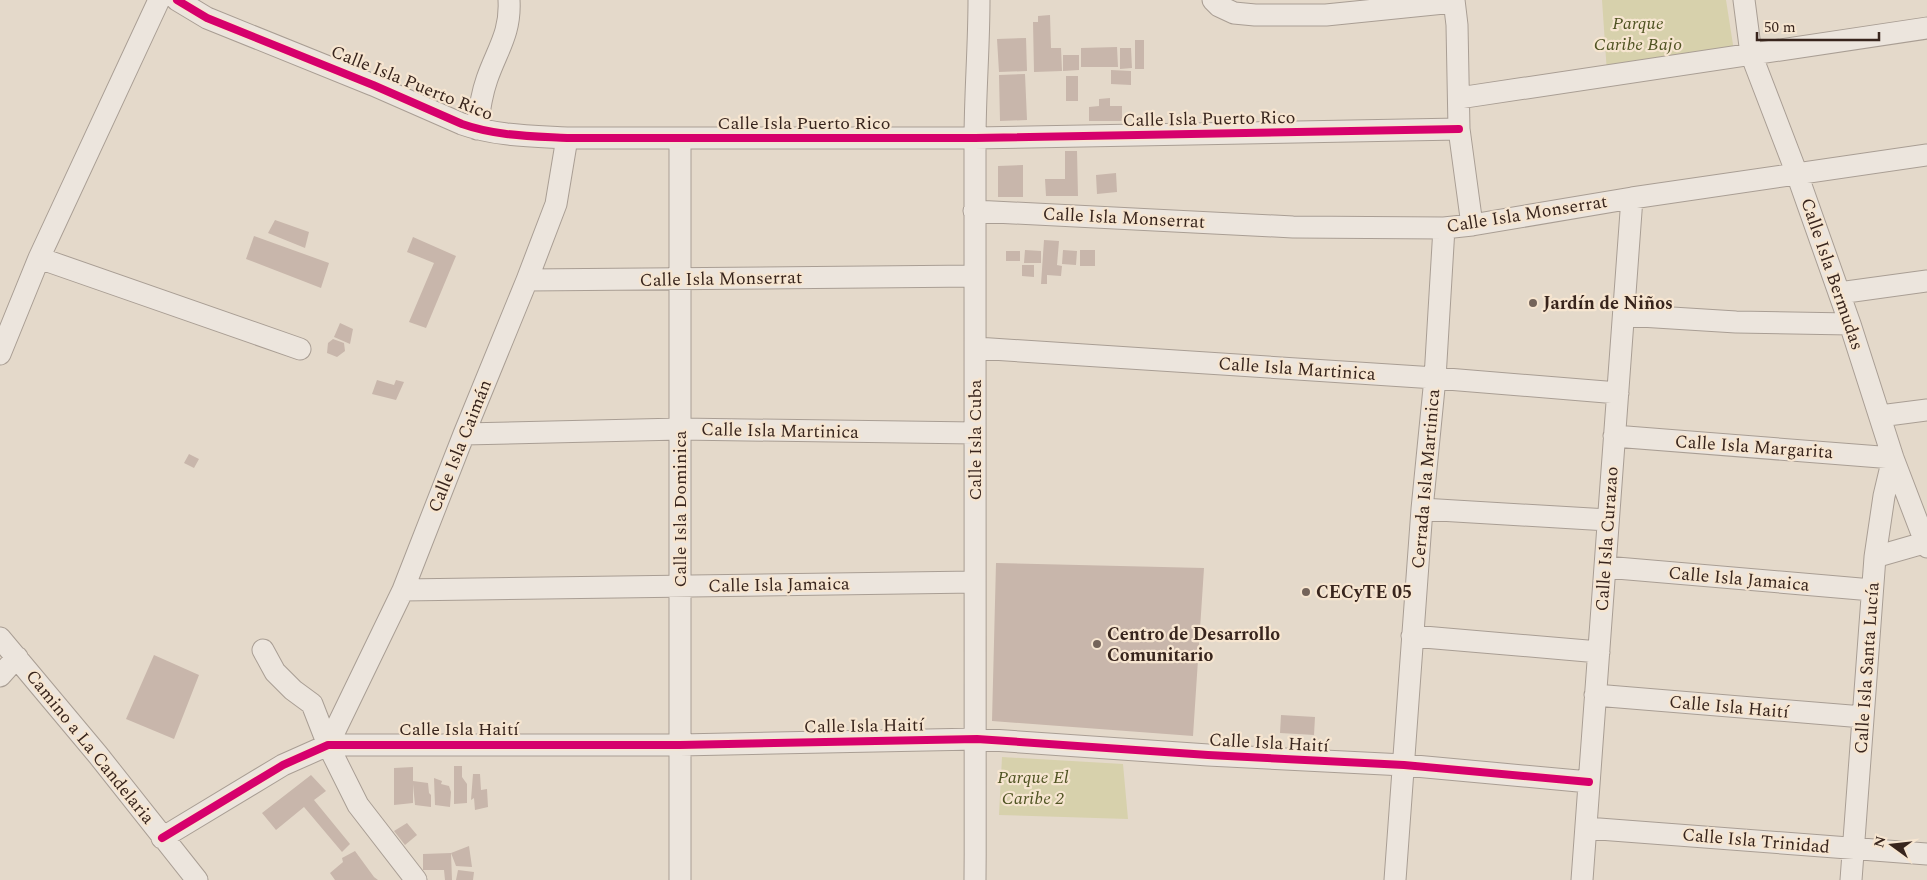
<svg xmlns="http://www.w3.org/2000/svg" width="1927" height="880" viewBox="0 0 1927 880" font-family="Spectral,serif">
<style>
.green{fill:#d7d1ac}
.building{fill:#c8b6ab}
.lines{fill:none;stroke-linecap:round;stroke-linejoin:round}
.minor-casing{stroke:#a99e94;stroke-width:23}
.minor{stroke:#ece5dd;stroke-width:21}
.cycleway-casing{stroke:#f6e5d0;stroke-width:11}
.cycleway{stroke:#d6006c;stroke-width:8}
.poi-dot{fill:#74645a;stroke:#f6e5d0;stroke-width:2}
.labels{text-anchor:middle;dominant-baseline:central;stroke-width:4.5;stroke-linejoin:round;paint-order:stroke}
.park-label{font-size:18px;font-style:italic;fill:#505423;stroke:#f6e5d0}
.street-label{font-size:18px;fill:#38251d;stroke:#f6e5d0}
.poi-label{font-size:18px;font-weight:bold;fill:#38251d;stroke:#f6e5d0;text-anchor:start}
</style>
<rect width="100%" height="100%" fill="#e4d9ca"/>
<path class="green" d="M1602,0H1726L1734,51L1607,73Z
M1002,757L1123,764L1128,819L999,815Z"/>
<path class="building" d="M1050,15L1051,48H1061L1062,71L1034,72L1033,22H1038V16Z
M1026,38L1027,71L999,72L997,39Z
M1135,40H1144V69H1135Z
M1117,47L1118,67H1081V48Z
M1120,48H1131L1132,68L1120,69Z
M1063,55H1079V70L1063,71Z
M1111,70L1131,71V85L1111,84Z
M1025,74L1027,120L1000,121L999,75Z
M1066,76H1078V101H1066Z
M1110,98V106H1122V121H1089V107L1099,106V99Z
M1065,151H1077L1078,196H1046L1045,179H1065Z
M1023,165V197H998V166Z
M1116,173L1117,192L1097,194L1096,175Z
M275,220L309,232L305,248L268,233Z
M254,236L329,263L321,288L246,259Z
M413,237L456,256L426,328L409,322L434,263L407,252Z
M1044,240L1059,241L1057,265L1062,266L1061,276L1047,275V284H1041Z
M1025,250L1041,251V263H1024Z
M1063,250L1077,251L1076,265L1062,264Z
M1080,250H1095V266H1080Z
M1006,251H1020V261H1006Z
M1022,265H1034V277L1022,276Z
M340,323L353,329L350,344L334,337Z
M333,339L344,343L345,351L337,357L327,353L328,343Z
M377,380L394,385L396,380L404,382L396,400L372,394Z
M189,454L199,459L194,468L184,463Z
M996,563L1204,568L1193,736L992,721Z
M154,655L199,675L174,739L126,719Z
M1281,715L1315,717L1314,735L1280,733Z
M454,766H462V777L467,784V803L454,804Z
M413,767V781L428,783L429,793L431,795V807L415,805L413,784V803L394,805V768Z
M473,774H480L481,790L487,789L488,807L475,810L474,798L471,800Z
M311,775L326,791L314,800L350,844L342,852L304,807L276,830L262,813Z
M434,778L442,781L441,784L449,786L451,792L450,807L435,805Z
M407,823L417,835L405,845L394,831Z
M469,846L472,867L456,866L451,853Z
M355,851L374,877L378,880H335L330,873L343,862L342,858Z
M451,853L452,880H445L444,870H423V854Z
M458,870L474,872L473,880H456Z"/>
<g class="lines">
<defs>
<path id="minor" d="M177,0L207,18L373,85L462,124C496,136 531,136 567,138H975L1459,129
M1213,0L1219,6L1234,13L1255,15H1326L1454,2
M1454,0L1457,25L1459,129L1472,225
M1744,0L1751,54L1797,174L1850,324L1893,458L1927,547
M1459,98L1927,28
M477,129C479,111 481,96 487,79C497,50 511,33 509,0
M680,138V880
M974,211L1293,227L1444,228L1472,225L1632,198L1927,155
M39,258L300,349
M527,280L975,276
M1839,293L1927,281
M1624,315L1736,322L1850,324
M976,348L1435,378L1618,393
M0,354L39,258L159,0
M1880,416L1927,410
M464,434L680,429L975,433
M1614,436L1893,458L1884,496L1875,557L1851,880
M1422,509L1608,520
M1875,557L1927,542
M1605,567L1872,590
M403,590L975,582
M1412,636L1599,652
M0,638L98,755L197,880
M263,650L275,672L293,690L312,704L328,745L358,805L416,880
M0,676L17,657
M1595,695L1863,717
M328,745L403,590L464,434L527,280L556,204L567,138
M1586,828L1927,854
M162,838L283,765L328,745H680L977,739L1208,755L1404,765L1589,782
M975,880C977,634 973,388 975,141C975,94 979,47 979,0
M1395,880L1422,509L1435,378L1444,228
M1582,880L1632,198"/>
</defs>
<use href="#minor" class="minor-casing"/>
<use href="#minor" class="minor"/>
<defs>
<path id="cycleway" d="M177,0L207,18L373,85L462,124C496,136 531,136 567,138H975L1459,129
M162,838L283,765L328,745H680L977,739L1208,755L1404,765L1589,782"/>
</defs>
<use href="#cycleway" class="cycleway-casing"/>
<use href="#cycleway" class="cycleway"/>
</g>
<g class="poi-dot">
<circle cx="1533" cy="303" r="5"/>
<circle cx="1306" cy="592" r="5"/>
<circle cx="1097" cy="644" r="5"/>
</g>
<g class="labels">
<g class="park-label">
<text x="1638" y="23">Parque<tspan x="1638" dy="21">Caribe Bajo</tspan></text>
<text x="1033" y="777">Parque El<tspan x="1033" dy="21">Caribe 2</tspan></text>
</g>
<g class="street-label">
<text transform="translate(412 83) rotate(22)">Calle Isla Puerto Rico</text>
<text transform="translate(1209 119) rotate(-1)">Calle Isla Puerto Rico</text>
<text x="804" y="123">Calle Isla Puerto Rico</text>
<text transform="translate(1527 214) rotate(-9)">Calle Isla Monserrat</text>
<text transform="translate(1124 218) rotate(3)">Calle Isla Monserrat</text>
<text transform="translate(1832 274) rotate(71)">Calle Isla Bermudas</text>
<text transform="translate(721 279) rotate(-1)">Calle Isla Monserrat</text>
<text transform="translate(1297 369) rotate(4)">Calle Isla Martinica</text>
<text transform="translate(780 431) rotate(1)">Calle Isla Martinica</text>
<text transform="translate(975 440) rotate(-90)">Calle Isla Cuba</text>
<text transform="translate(460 446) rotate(-68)">Calle Isla Caimán</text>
<text transform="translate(1754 447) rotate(4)">Calle Isla Margarita</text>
<text transform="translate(1426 479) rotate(-85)">Cerrada Isla Martinica</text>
<text transform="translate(680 509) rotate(-90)">Calle Isla Dominica</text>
<text transform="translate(1607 539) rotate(-86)">Calle Isla Curazao</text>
<text transform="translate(1739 579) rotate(5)">Calle Isla Jamaica</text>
<text transform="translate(779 585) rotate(-1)">Calle Isla Jamaica</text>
<text transform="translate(1867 668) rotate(-86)">Calle Isla Santa Lucía</text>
<text transform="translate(1729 707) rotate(5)">Calle Isla Haití</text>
<text transform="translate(864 726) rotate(-1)">Calle Isla Haití</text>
<text x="459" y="729">Calle Isla Haití</text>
<text transform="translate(1269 743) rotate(3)">Calle Isla Haití</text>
<text transform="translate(90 747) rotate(51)">Camino a La Candelaria</text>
<text transform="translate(1756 841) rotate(5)">Calle Isla Trinidad</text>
</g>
<g class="poi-label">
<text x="1543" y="303">Jardín de Niños</text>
<text x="1316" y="592">CECyTE 05</text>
<text x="1107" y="634">Centro de Desarrollo<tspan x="1107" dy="21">Comunitario</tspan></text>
</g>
</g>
<g transform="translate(1892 845) rotate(285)" stroke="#f6e5d0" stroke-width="4" paint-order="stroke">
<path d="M0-4L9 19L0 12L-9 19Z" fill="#38251d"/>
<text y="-8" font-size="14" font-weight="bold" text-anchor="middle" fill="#38251d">N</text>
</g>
<path d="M1757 32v8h122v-8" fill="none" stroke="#38251d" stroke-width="2.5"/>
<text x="1764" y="32" font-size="15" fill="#38251d" stroke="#f6e5d0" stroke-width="4" paint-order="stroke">50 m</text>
</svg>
